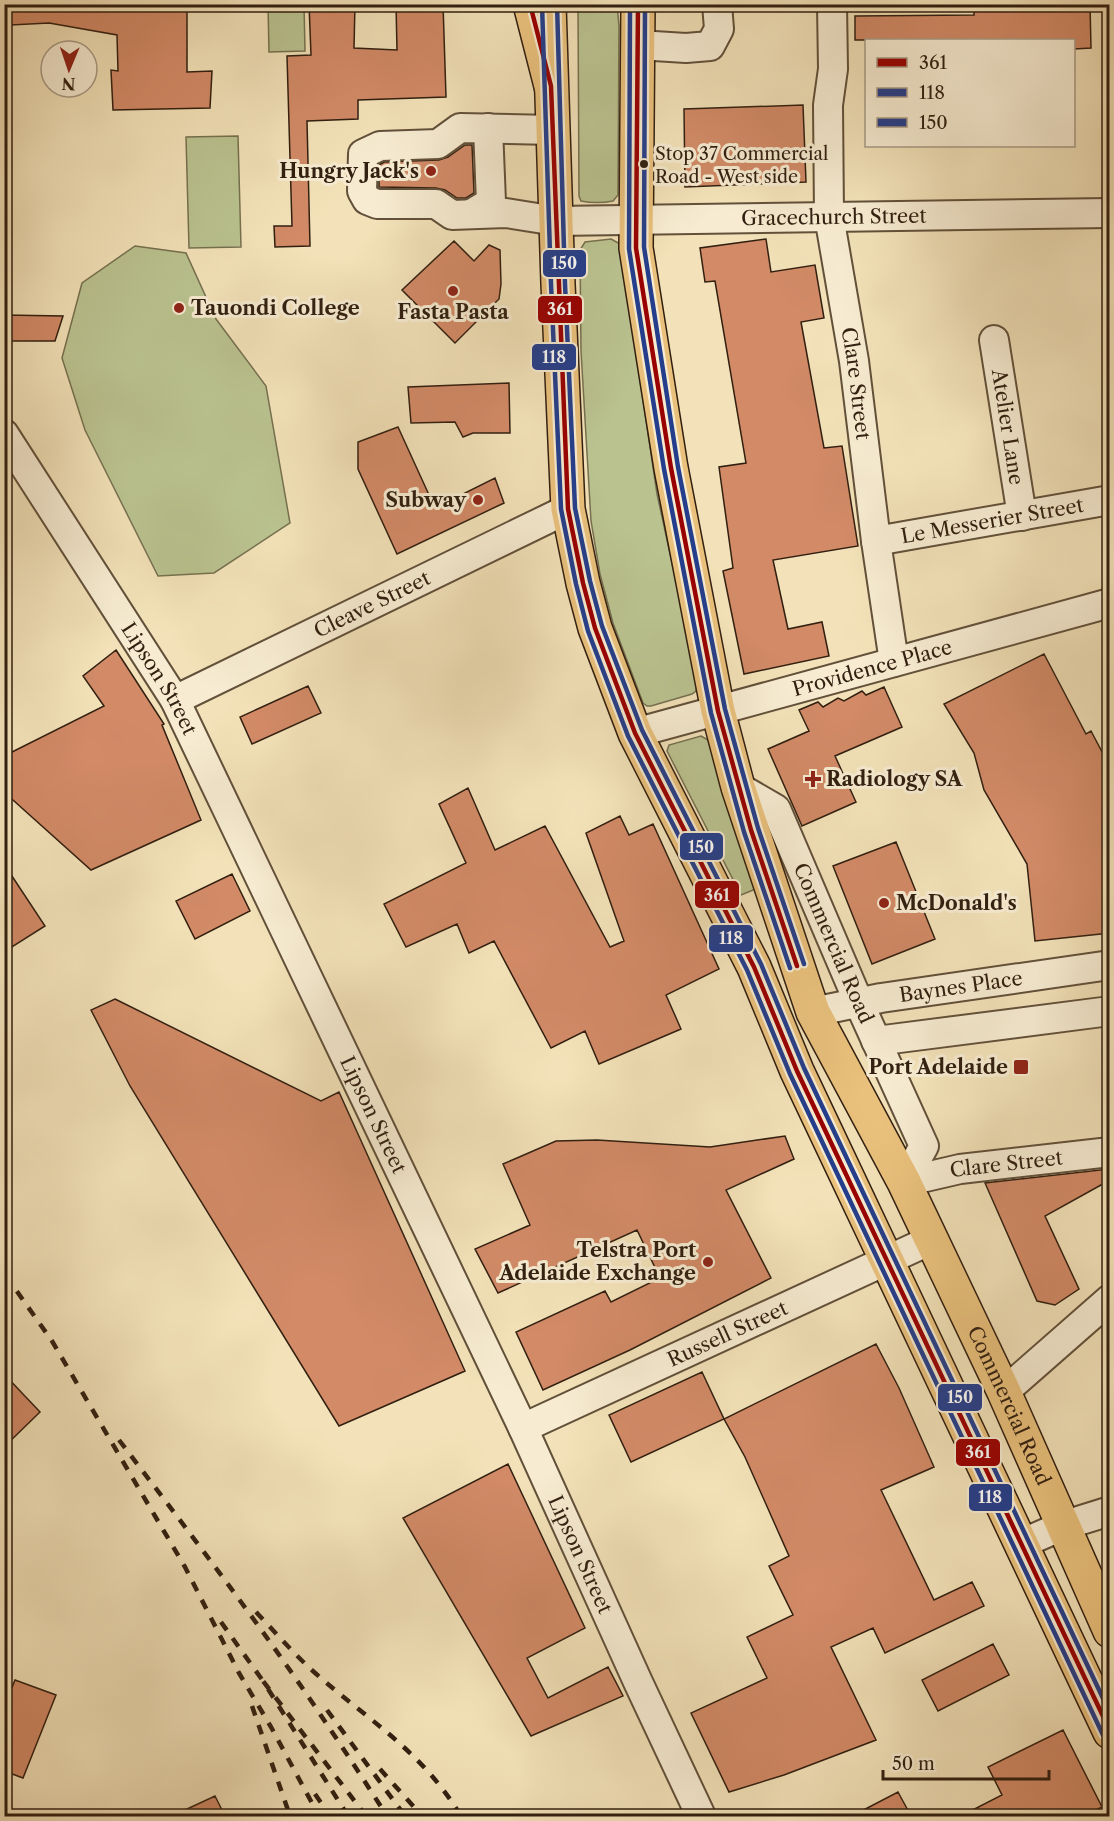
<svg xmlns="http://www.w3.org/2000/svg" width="1114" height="1821" viewBox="0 0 1114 1821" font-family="'Libre Caslon Text',serif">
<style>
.green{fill:#bac390;stroke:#767150;stroke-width:1.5}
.building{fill:#d28a67;stroke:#311f10;stroke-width:1.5}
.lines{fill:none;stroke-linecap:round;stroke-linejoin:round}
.minor-casing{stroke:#62503a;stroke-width:32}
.major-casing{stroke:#311f10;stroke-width:36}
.highway-casing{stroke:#311f10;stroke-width:36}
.minor{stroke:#f7ecd2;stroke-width:28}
.major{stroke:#eac17c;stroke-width:33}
.highway{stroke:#eac17c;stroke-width:33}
.rail{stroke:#311f10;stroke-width:4.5;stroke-dasharray:10 10;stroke-linecap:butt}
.bus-1-casing{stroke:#f7ecd2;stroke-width:9}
.bus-2-casing{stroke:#f7ecd2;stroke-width:9}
.bus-3-casing{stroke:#f7ecd2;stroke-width:9}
.bus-1{stroke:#900;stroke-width:4.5}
.bus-2{stroke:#243e8c;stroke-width:4.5}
.bus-3{stroke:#243e8c;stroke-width:4.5}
.bus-dot{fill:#311f10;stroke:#f7ecd2;stroke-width:2}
.poi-dot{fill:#8f2418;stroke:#f7ecd2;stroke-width:2}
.labels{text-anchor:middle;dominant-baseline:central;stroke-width:6;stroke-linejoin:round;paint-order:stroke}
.bus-label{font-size:18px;fill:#311f10;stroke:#f7ecd2;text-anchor:start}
.poi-label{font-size:20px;font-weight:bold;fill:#311f10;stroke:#f7ecd2;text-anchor:end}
.street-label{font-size:20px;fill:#311f10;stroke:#f7ecd2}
.line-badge{stroke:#f7ecd2;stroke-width:2}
.badge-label{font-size:16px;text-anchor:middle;font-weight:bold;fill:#fff}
</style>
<rect width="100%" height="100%" fill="#f3e2b9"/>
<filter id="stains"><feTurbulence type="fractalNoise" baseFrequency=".00333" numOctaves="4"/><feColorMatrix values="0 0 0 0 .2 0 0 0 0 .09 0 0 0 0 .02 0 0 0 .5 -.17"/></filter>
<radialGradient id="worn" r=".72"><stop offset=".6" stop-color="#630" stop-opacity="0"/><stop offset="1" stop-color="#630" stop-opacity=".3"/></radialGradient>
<path class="green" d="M268,5H304L305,51L269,52Z
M578,5H617L619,26L618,195L613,201C603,203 591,203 581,201L579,196Z
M238,136L241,247L189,248L186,137Z
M611,239L620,244L657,494L697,678L696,691L692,694L651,706H647L643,703L613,623L600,574L591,521L581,351L580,250L585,242Z
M135,246L186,253L216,319L266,386L290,523L214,573L158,576L85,430L62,358L82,283Z
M701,736L708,740L758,888L741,895L667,751L669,745Z"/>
<path class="building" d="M11,4H187V72L212,71L210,108L113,110L111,70L118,71L117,35L49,23L11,25Z
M309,4H355L354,48L397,50L396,4H443L446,97L358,100V119L307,121L310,246L275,247L274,226H292L287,56L311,55Z
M1022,4H1090L1091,48L1074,49V40H855V16L974,15V6Z
M803,105L806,182L685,187L684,109Z
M465,145H472L474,193L466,198H457L445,190L436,188L379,187V165L384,162L439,160L448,157Z
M766,239L771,272L815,265L824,318L801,322L824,448L842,446L858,546L773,560L788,629L822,622L829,656L744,674L723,571L733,568L719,467L746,463L715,281L705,282L700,248Z
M454,241L474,261L489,245L500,250L501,284L499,299L455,343L402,290Z
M4,315L63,316L55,341H4Z
M509,383L510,433H473L463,437L455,422L411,423L408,387Z
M398,427L435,508L495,478L504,503L397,554L358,469V442Z
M116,650L164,724L162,725L201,820L91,870L4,792V756L104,706L83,676Z
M1044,654L1086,734L1091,731L1110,767V933L1035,941L1027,864L984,790L974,753L944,704Z
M308,686L321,713L252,744L240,717Z
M884,687L902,727L835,756L856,802L802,826L768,749L809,731L799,710L818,702L823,707L838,698L844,701L862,691L866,695Z
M468,788L495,850L545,826L610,947L624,941L586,833L620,816L629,835L653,824L719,969L666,995L681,1029L599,1064L585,1031L551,1048L494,941L469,953L457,924L406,947L384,904L466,863L439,804Z
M896,842L935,939L872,964L833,866Z
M4,864L45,926L4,952Z
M232,874L250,911L195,939L176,901Z
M115,999L321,1101L339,1092L465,1371L339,1426L130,1086L91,1010Z
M785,1136L794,1159L726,1190L771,1278L630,1350L543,1390L516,1332L605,1291L611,1302L660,1278L637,1230L498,1293L475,1249L530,1225L503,1164L556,1141L597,1140L710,1147Z
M1109,1169L1110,1180L1045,1216L1079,1289L1055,1305L1037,1301L985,1183Z
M876,1344L899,1388L934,1467L881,1490L934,1600L972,1582L984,1606L885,1653L873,1628L831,1647L876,1740L784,1775L729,1792L691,1713L767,1678L747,1637L793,1615L769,1566L789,1556L745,1457L724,1419Z
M702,1372L724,1419L631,1462L609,1415Z
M4,1374L40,1412L4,1447Z
M508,1464L585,1628L527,1658L548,1698L608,1667L623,1696L531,1736L403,1518Z
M993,1644L1009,1675L938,1711L922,1680Z
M15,1680L56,1695L23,1778L4,1771V1707Z
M1063,1730L1102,1807L1084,1816H961L1002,1795L988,1767Z
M898,1792L911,1816H852Z
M215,1796L225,1816H172Z"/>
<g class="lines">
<defs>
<g id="minor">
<path id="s1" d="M832,4L833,69L828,105L829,216L854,361L876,541L894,662"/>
<path d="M638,45L686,48L710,46L719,29L717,4"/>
<path id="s2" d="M553,130L460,128L438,144L380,146L363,154L362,191L367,200L377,204H436L452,215L506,213L556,221L1110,213"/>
<path d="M471,214L491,202L488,128"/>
<path id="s3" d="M994,340L1022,516"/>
<path id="s4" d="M4,434L175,700L523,1428L638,1682L701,1816"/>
<path id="s5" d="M876,541L1110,500"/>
<path id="s6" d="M175,700L568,509"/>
<path id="s7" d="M635,733L1110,603"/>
<path id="s8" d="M738,787L776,809L859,1003L924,1146L904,1182"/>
<path id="s9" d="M813,1012L881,998L1110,965"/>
<path d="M876,1041L1110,1011"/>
<path id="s10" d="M904,1182L960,1169L1110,1152"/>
<path d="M1004,1392L1110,1299"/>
<path id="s11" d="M523,1428L931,1240"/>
<path d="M1021,1544L1062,1526L1110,1511"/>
</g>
<g id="major">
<path d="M549,4L558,284L568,509L583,583L595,628L635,733L754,967L797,1071L1110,1732"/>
<path id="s12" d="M638,4L636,248L671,468L718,711L738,787L813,1012L904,1182L1004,1392L1110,1631"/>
</g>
<path id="highway" d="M530,4L551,86"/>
</defs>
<use href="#minor" class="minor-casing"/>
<use href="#major" class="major-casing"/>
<use href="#highway" class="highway-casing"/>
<use href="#minor" class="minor"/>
<use href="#major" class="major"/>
<use href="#highway" class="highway"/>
<path class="rail" d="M4,1276L16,1290L52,1341L185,1567L239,1673L271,1727L319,1816
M119,1440C192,1536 266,1632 332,1732C351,1760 369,1788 387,1816
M256,1612C275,1632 293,1653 314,1672C369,1721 421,1750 461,1816
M221,1622L263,1681
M252,1706L290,1816
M327,1710L405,1816
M380,1769L422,1816
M315,1794L330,1816
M348,1816L263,1681L366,1816"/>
<defs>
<path id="bus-1" d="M530,4L551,86L568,509L583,583L595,628L635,733L754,967L797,1071L1110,1731
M638,4L636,248L671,468L718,711L751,830L797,966"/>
<path id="bus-2" d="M542,4L551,284L561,509L576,584L588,631L628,736L747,970L790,1074L1103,1735
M630,4L629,249L664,469L711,713L744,832L790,968"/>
<path id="bus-3" d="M557,4L565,284L575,508L590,581L602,626L642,730L761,964L804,1068L1110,1713
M645,4L644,247L678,467L725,709L758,828L804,964"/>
</defs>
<use href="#bus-1" class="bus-1-casing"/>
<use href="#bus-2" class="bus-2-casing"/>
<use href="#bus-3" class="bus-3-casing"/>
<use href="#bus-1" class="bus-1"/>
<use href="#bus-2" class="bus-2"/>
<use href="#bus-3" class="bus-3"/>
</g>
<circle class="bus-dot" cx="644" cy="164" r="5"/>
<g class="poi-dot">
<circle cx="431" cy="171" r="6"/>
<circle cx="453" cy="291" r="6"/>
<circle cx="179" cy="308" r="6"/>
<circle cx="478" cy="500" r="6"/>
<path d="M810 770h6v6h6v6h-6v6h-6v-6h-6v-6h6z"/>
<circle cx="884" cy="903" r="6"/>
<rect x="1013" y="1059" width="16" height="16" rx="3"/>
<circle cx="708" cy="1262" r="6"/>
</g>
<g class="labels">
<g class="bus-label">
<text x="655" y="154">Stop 37 Commercial<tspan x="655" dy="23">Road - West side</tspan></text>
</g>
<g class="poi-label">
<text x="419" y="171">Hungry Jack's</text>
<text x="191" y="308" text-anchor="start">Tauondi College</text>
<text x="453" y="312" text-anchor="middle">Fasta Pasta</text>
<text x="466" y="500">Subway</text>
<text x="826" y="779" text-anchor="start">Radiology SA</text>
<text x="896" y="903" text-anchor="start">McDonald's</text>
<text x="1008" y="1067">Port Adelaide</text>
<text x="696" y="1250">Telstra Port<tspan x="696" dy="23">Adelaide Exchange</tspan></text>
</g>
<g class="street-label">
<text stroke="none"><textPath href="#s2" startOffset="716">Gracechurch Street</textPath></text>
<text stroke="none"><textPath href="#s1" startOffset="382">Clare Street</textPath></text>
<text stroke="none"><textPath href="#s3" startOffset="88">Atelier Lane</textPath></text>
<text stroke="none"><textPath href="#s5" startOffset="118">Le Messerier Street</textPath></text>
<text stroke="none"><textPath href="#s6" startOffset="219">Cleave Street</textPath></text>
<text stroke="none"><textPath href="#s7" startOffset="246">Providence Place</textPath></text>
<text stroke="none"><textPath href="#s4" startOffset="290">Lipson Street</textPath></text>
<text stroke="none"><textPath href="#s8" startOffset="190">Commercial Road</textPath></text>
<text stroke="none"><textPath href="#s9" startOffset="150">Baynes Place</textPath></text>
<text stroke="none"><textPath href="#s4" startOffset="776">Lipson Street</textPath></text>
<text stroke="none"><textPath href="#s10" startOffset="104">Clare Street</textPath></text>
<text stroke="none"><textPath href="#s11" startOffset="225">Russell Street</textPath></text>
<text stroke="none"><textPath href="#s12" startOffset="1470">Commercial Road</textPath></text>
<text stroke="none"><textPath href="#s4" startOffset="1262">Lipson Street</textPath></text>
</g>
</g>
<g class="line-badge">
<rect x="542" y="249" width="45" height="29" rx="6" fill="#243e8c"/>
<rect x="537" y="295" width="46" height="29" rx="6" fill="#900"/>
<rect x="531" y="343" width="46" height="28" rx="6" fill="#243e8c"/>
<rect x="679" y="832" width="45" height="29" rx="6" fill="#243e8c"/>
<rect x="694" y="880" width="46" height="29" rx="6" fill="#900"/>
<rect x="708" y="924" width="46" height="29" rx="6" fill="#243e8c"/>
<rect x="937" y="1383" width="46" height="29" rx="6" fill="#243e8c"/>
<rect x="955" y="1438" width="46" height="29" rx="6" fill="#900"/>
<rect x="968" y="1483" width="45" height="29" rx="6" fill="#243e8c"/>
</g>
<g class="badge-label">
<text x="564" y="269">150</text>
<text x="560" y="315">361</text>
<text x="554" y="363">118</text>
<text x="701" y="853">150</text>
<text x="717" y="901">361</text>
<text x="731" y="944">118</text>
<text x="960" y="1403">150</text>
<text x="978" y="1458">361</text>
<text x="990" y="1503">118</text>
</g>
<rect width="1114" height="1821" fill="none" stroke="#f3e2b9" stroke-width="24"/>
<rect x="6" y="6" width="1102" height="1809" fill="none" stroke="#311f10" stroke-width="3"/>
<rect x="12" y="12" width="1090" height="1797" fill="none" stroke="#311f10" stroke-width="1.5"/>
<rect x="865" y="39" width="210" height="108" fill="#f7ecd2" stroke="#a89a84" stroke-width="1.5"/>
<rect x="877" y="58" width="30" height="9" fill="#990000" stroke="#a89a84" stroke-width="1.5"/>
<text x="919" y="69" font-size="18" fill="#311f10">361</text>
<rect x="877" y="88" width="30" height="9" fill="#243e8c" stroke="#a89a84" stroke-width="1.5"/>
<text x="919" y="99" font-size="18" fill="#311f10">118</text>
<rect x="877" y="118" width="30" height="9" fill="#243e8c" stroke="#a89a84" stroke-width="1.5"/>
<text x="919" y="129" font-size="18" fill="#311f10">150</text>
<g transform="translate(69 69) rotate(182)"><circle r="28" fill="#f7ecd2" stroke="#a89a84" stroke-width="1.5"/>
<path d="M0-4.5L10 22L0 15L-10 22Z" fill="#8f2418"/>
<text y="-9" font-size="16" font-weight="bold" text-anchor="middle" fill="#311f10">N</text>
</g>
<path d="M883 1770v9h166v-9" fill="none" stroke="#311f10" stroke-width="3"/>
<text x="892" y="1770" font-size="18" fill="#311f10" stroke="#f7ecd2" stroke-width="4.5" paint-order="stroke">50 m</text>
<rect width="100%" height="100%" filter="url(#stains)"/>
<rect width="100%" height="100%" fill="url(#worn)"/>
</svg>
